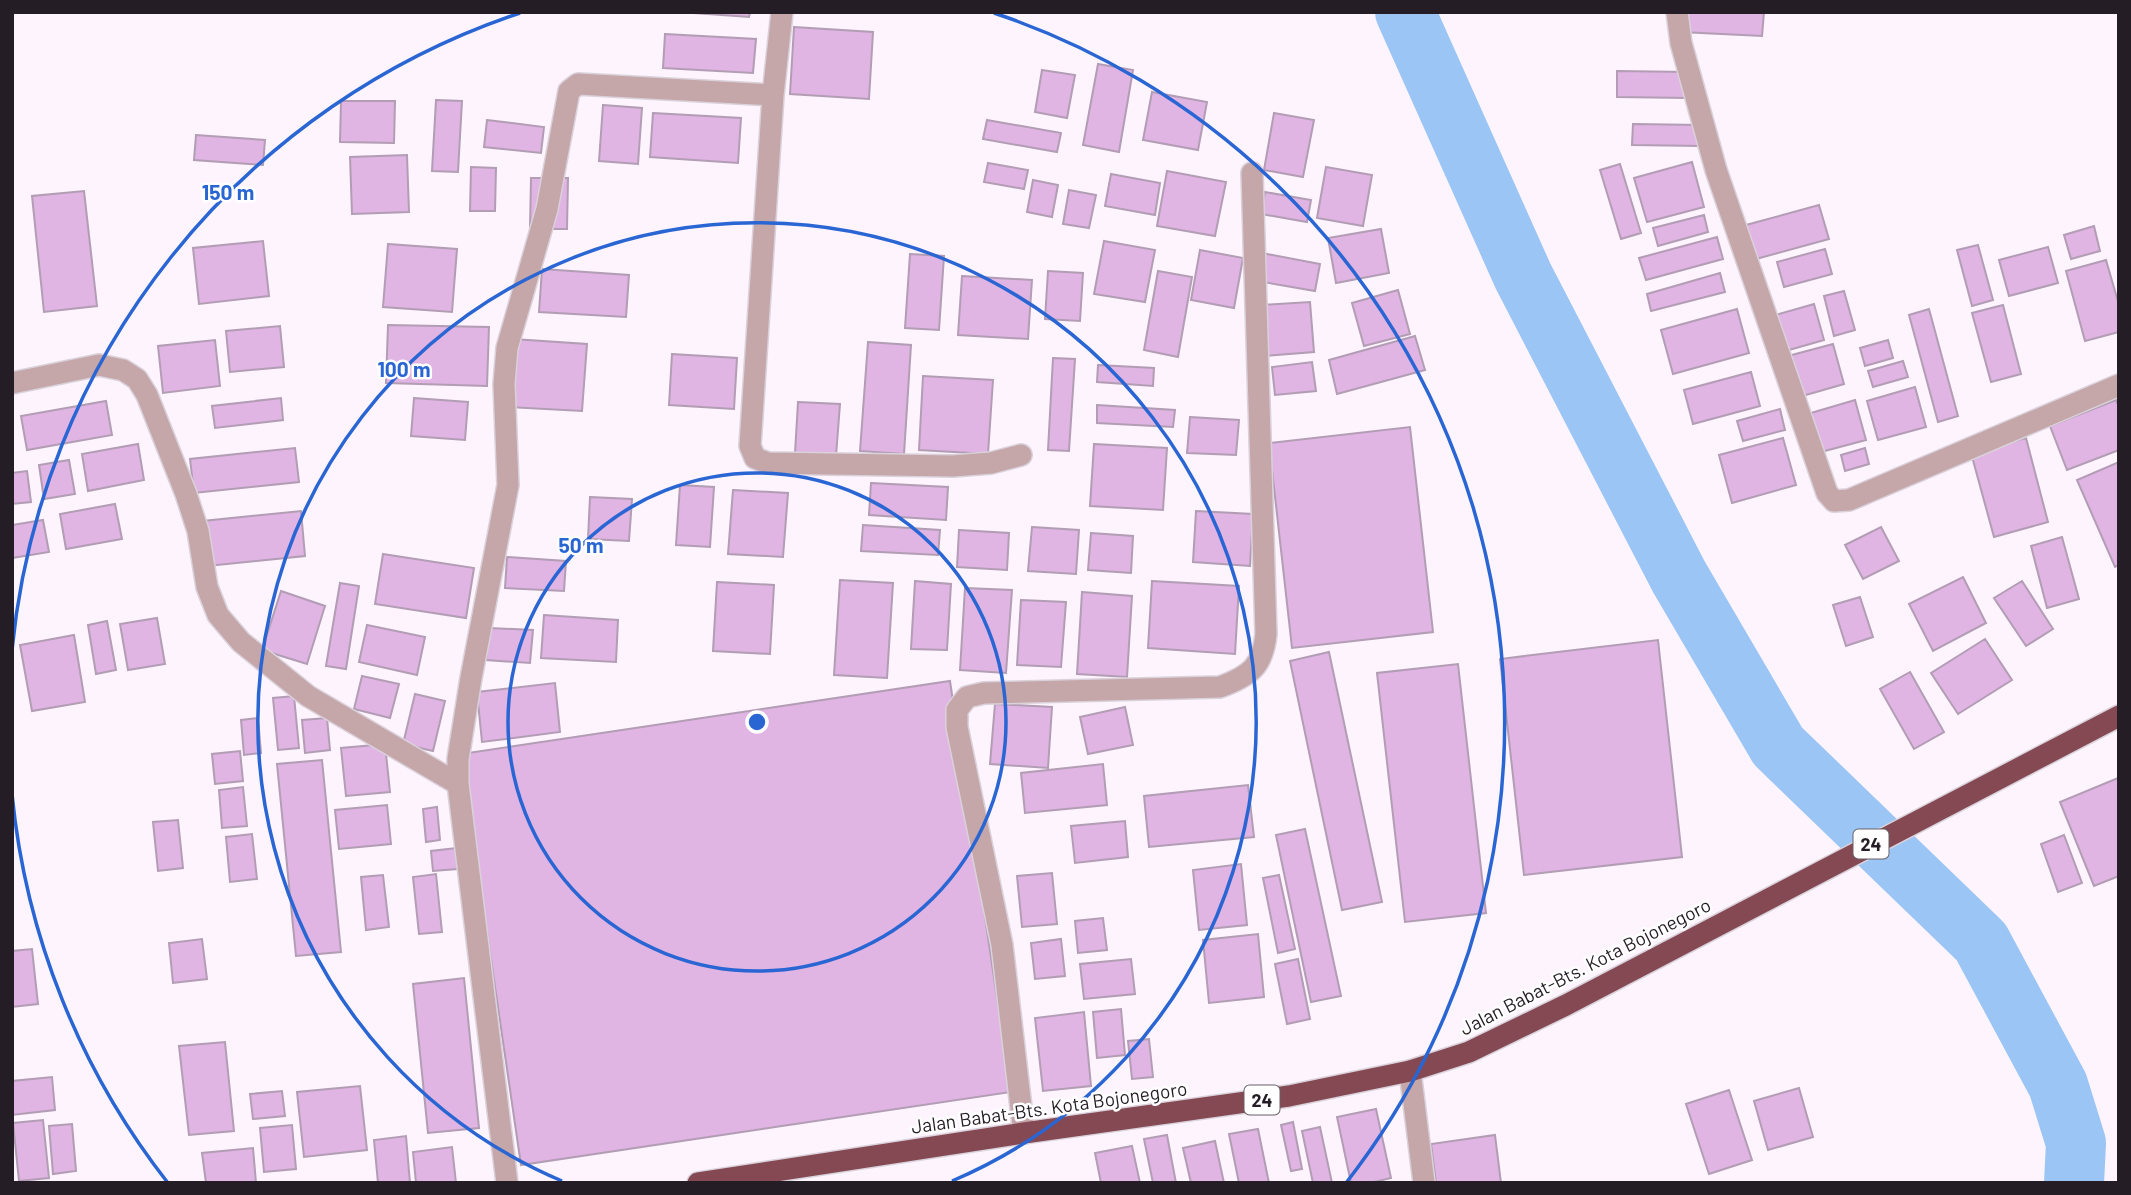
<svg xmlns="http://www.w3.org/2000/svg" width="2131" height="1195" viewBox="0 0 2131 1195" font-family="Barlow,sans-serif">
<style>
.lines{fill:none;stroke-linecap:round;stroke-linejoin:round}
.river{stroke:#9ac5f4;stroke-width:60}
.building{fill:#e0b4e3;stroke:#b29db4;stroke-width:2}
.minor-casing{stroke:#dad2db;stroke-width:24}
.highway-casing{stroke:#dad2db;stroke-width:24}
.minor{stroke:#c5a6a9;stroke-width:21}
.highway{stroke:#844953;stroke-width:21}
.ring{fill:none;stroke:#2a66d3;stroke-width:3.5}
.labels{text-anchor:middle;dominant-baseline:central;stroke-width:5;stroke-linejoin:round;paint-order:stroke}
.shield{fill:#fff;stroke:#666166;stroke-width:2}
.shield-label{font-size:18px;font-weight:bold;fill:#251d25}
.street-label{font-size:19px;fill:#251d25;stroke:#fff}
.centre{fill:#2a66d3;stroke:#fff;stroke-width:3.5}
.ring-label{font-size:21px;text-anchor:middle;font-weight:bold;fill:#2a66d3;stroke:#fff;stroke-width:5;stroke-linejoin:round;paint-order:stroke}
</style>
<rect width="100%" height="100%" fill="#fdf4fe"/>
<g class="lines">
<path class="river" d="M1405,12L1523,276L1679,577L1778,746L1981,942L2058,1085L2076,1143L2074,1183"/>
</g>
<path class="building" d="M679,12H750L749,17Z
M1682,12H1764L1762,36L1681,32Z
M794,27L873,32L869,99L790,94Z
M665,34L756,39L753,73L663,68Z
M1098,64L1133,70L1119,152L1083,145Z
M1042,70L1075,75L1067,118L1035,112Z
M1617,71L1688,72L1687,98L1617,97Z
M1152,92L1207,102L1198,150L1143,140Z
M436,100L462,101L458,172L432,171Z
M341,101H395L394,143L340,142Z
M603,105L642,108L638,164L599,161Z
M653,113L741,118L738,163L650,157Z
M1274,113L1314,120L1303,177L1264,170Z
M487,120L544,127L541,153L484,147Z
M987,120L1061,133L1057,152L983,139Z
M1633,124L1702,125L1701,146L1632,145Z
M196,135L265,140L263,165L194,160Z
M407,155L409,212L352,214L350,157Z
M1692,162L1704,207L1647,222L1634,178Z
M988,163L1028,170L1024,189L984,182Z
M1620,164L1641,233L1621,239L1600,170Z
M471,167L496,168L495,211H470Z
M1326,167L1372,175L1363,226L1317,218Z
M1167,171L1226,182L1215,236L1157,226Z
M1111,174L1160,183L1155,215L1105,206Z
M531,178H568L567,229H530Z
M1033,180L1058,185L1052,217L1027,212Z
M1069,190L1096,195L1089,228L1063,224Z
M84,191L97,306L44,312L32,196Z
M1265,192L1311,200L1307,222L1261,214Z
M1819,205L1829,239L1756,259L1746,225Z
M1704,215L1708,232L1658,246L1653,228Z
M2094,226L2100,251L2071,259L2064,235Z
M1381,229L1389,273L1336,283L1328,238Z
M1717,237L1723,259L1646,280L1639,258Z
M263,241L269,296L199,304L193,248Z
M1104,241L1155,250L1145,302L1094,294Z
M388,244L457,249L452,312L383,307Z
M1978,245L1993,300L1972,306L1957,250Z
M2048,247L2058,283L2009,296L1999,260Z
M1825,249L1832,274L1784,287L1777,262Z
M1200,250L1243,258L1234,308L1191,300Z
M1262,253L1320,264L1315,291L1257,281Z
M910,254L944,256L939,330L905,328Z
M2106,260L2119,305V332L2085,341L2066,271Z
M542,269L629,275L626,317L539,312Z
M1048,271L1083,273L1080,321L1045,319Z
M1158,271L1192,277L1178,357L1144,350Z
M1720,273L1725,292L1651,311L1647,294Z
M962,276L1032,280L1028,339L958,335Z
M1398,290L1410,334L1364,346L1352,303Z
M1844,291L1855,330L1834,336L1824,296Z
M1310,302L1314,352L1265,356L1261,305Z
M1814,304L1824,340L1782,352L1772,316Z
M2003,305L2021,374L1991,382L1972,313Z
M1737,309L1749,353L1673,374L1661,330Z
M1929,309L1958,416L1938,422L1909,315Z
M388,325L489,327L487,386L386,383Z
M280,326L284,367L230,372L226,331Z
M1415,336L1425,370L1337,394L1329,360Z
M513,339L587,344L582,411L508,407Z
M215,340L220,386L163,393L158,346Z
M1888,340L1893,358L1865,366L1860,348Z
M868,342L911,345L904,454L860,451Z
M1833,344L1844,384L1799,397L1788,356Z
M672,354L737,358L734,409L669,405Z
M1053,358L1075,359L1069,451L1048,450Z
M1903,361L1908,377L1873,387L1868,371Z
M1312,362L1316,391L1275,395L1272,367Z
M1098,365L1154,368L1153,386L1097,382Z
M1751,372L1760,406L1693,424L1684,390Z
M923,376L993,380L988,454L919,450Z
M1915,387L1926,427L1878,440L1867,401Z
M281,398L283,420L215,428L212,406Z
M414,398L468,402L465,440L411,436Z
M1855,400L1866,440L1821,452L1811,413Z
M2116,400L2119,407V450L2067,470L2050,426Z
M106,401L112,435L27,450L21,416Z
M798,402L840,404L836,456L795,453Z
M1097,405L1175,410L1173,427L1097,423Z
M1780,409L1785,430L1743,441L1737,421Z
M1190,417L1239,420L1236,455L1187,453Z
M1410,427L1433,632L1292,648L1269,443Z
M1783,438L1796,485L1732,503L1719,455Z
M2026,438L2048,522L1994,537L1971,453Z
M138,444L144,480L88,491L82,454Z
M1094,444L1167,448L1163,510L1090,506Z
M295,448L299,482L194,493L190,459Z
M1865,448L1869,464L1845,471L1841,455Z
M69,460L75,494L44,499L39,465Z
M2119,462V565L2115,567L2077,480Z
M27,471L31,502L12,504V473Z
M871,483L948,487L946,520L869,515Z
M680,485L714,487L710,547L676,545Z
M733,490L788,493L783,557L728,554Z
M590,497L632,499L629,541L588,539Z
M115,504L122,539L66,549L60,514Z
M301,511L305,556L208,566L203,521Z
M1196,511L1253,514L1250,566L1193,562Z
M43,520L49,552L12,558V525Z
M863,525L940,530L938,555L861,551Z
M1032,527L1079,530L1076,574L1028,571Z
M1881,527L1899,561L1863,579L1845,545Z
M959,530L1009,533L1007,570L957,567Z
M1091,533L1133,536L1131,573L1088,570Z
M2062,537L2079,599L2047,608L2031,546Z
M383,554L474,568L466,618L375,604Z
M507,557L566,561L564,591L505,588Z
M1963,577L1986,623L1933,651L1909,604Z
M840,580L893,583L887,678L834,675Z
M915,581L951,584L947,650L911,649Z
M1152,581L1239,586L1235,654L1148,648Z
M2022,581L2053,629L2026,646L1994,598Z
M717,582L774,585L770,654L713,651Z
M340,583L359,586L346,669L326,666Z
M965,588L1012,590L1006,673L960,670Z
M281,591L325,606L307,664L262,650Z
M1082,592L1132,596L1127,677L1077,674Z
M1860,597L1873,637L1846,646L1833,605Z
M1021,600L1066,602L1061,667L1017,665Z
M544,615L618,620L616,662L541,658Z
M157,618L165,664L128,670L120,624Z
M107,621L116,670L96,674L88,625Z
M367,625L425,637L417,675L359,662Z
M489,628L533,630L530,663L486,660Z
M74,635L85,702L32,711L20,645Z
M1985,639L2012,680L1958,714L1931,673Z
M1658,640L1682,857L1524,875L1500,659Z
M1329,652L1382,902L1342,910L1290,661Z
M1458,664L1486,913L1405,922L1377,673Z
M1910,672L1944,732L1914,749L1880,689Z
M362,676L399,684L390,718L354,709Z
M950,681L1011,1092L521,1165L461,754Z
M555,683L560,732L482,742L477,692Z
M415,694L445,701L433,751L403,744Z
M294,696L299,748L278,750L273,698Z
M995,704L1052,707L1048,768L990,764Z
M1125,707L1133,745L1088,754L1080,717Z
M258,718L261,753L244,755L241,720Z
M327,718L330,750L305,753L302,720Z
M385,744L390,792L346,796L341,748Z
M240,751L243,781L215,784L212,754Z
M322,760L341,952L296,956L277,764Z
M1103,764L1107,805L1025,813L1021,773Z
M2118,778L2119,876L2094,886L2060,802Z
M1248,785L1254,837L1149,847L1144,796Z
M243,787L247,826L222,828L219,790Z
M387,805L391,844L339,849L335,810Z
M437,807L440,840L426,842L423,809Z
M178,820L183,868L158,871L153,822Z
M1125,821L1128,857L1075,863L1071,826Z
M1305,829L1341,996L1311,1002L1276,835Z
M252,834L257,879L230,882L226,837Z
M2064,835L2082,883L2058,892L2041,844Z
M456,848L458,869L433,871L431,851Z
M1241,864L1247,925L1199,930L1193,870Z
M1052,873L1057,924L1022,927L1017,876Z
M436,874L442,932L419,934L413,877Z
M383,875L389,927L366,930L361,877Z
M1279,875L1295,949L1278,953L1263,878Z
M1103,918L1107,950L1078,953L1075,921Z
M1258,934L1264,997L1209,1003L1203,940Z
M202,939L207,979L173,983L169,943Z
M1061,939L1065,976L1035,979L1031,943Z
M32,949L38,1004L12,1007V951Z
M1131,959L1135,994L1084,999L1080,964Z
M1298,959L1310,1019L1287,1024L1275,964Z
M464,978L479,1128L428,1133L413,984Z
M1121,1009L1125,1055L1097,1058L1093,1012Z
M1084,1012L1091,1086L1043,1091L1035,1018Z
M1149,1039L1153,1077L1132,1079L1128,1041Z
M225,1042L234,1131L189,1135L179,1046Z
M52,1077L55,1110L12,1115V1081Z
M360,1086L367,1150L304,1157L297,1092Z
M1799,1088L1813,1137L1768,1150L1754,1101Z
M1729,1090L1752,1160L1709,1174L1686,1104Z
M282,1091L285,1116L253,1119L250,1094Z
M1376,1109L1391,1178L1370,1183H1351L1337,1117Z
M43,1120L49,1178L19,1181L13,1123Z
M1293,1122L1302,1169L1291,1171L1281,1125Z
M72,1124L76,1171L53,1174L49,1126Z
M292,1125L296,1169L264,1172L260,1128Z
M1320,1127L1332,1183H1313L1302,1131Z
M1258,1129L1269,1183H1239L1229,1134Z
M1167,1135L1176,1183H1153L1144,1139Z
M1495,1135L1501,1183H1436L1431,1144Z
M406,1136L410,1183H378L374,1140Z
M1215,1141L1224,1183H1191L1183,1148Z
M1132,1146L1140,1183H1101L1095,1153Z
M452,1147L456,1183H416L413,1152Z
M253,1148L256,1183H206L202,1153Z"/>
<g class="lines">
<defs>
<path id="minor" d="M1677,12L1681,43L1716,170L1827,493L1834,501L1849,500L2119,385
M773,95L750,446L755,458L768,463L953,466L991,463L1021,455
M12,383L99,365L123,370L137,379L147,395L186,494L198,531L207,587L218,615L241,642L308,696L458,784L507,1183
M458,784V759L471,678L508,485L504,384L507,348L547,209L569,91L578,84L773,95L782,12
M1410,1071L1424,1183
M1024,1133L1002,945L957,727V710L967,697L984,693L1220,687C1250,676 1263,666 1266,634L1252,173"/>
<path id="highway" d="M698,1183L1024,1133L1289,1096L1410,1071L1469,1052L1566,1005L2119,716"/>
</defs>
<use href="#minor" class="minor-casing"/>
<use href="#highway" class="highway-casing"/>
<use href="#minor" class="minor"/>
<use href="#highway" class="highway"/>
</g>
<g class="ring">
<circle cx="757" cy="722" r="249"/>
<path d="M562 1181A499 499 0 1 1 952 1181"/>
<path d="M168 1183A748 748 0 0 1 12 794M12 650A748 748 0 0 1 520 13M994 13A748 748 0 0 1 1346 1183"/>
</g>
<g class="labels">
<g class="shield">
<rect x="1853.5" y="829.5" width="35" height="29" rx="5"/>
<rect x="1244.5" y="1085.5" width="35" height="29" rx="5"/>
</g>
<g class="shield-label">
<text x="1871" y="844">24</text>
<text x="1262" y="1100">24</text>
</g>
<g class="street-label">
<text transform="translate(1585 966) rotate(-27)">Jalan Babat-Bts. Kota Bojonegoro</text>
<text transform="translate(1049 1107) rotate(-8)">Jalan Babat-Bts. Kota Bojonegoro</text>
</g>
</g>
<circle cx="757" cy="722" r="10" class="centre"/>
<g class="ring-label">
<text x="228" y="200">150 m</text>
<text x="404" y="377">100 m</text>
<text x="581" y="553">50 m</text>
</g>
<rect width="2131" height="1195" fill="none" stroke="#251d25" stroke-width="28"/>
</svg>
